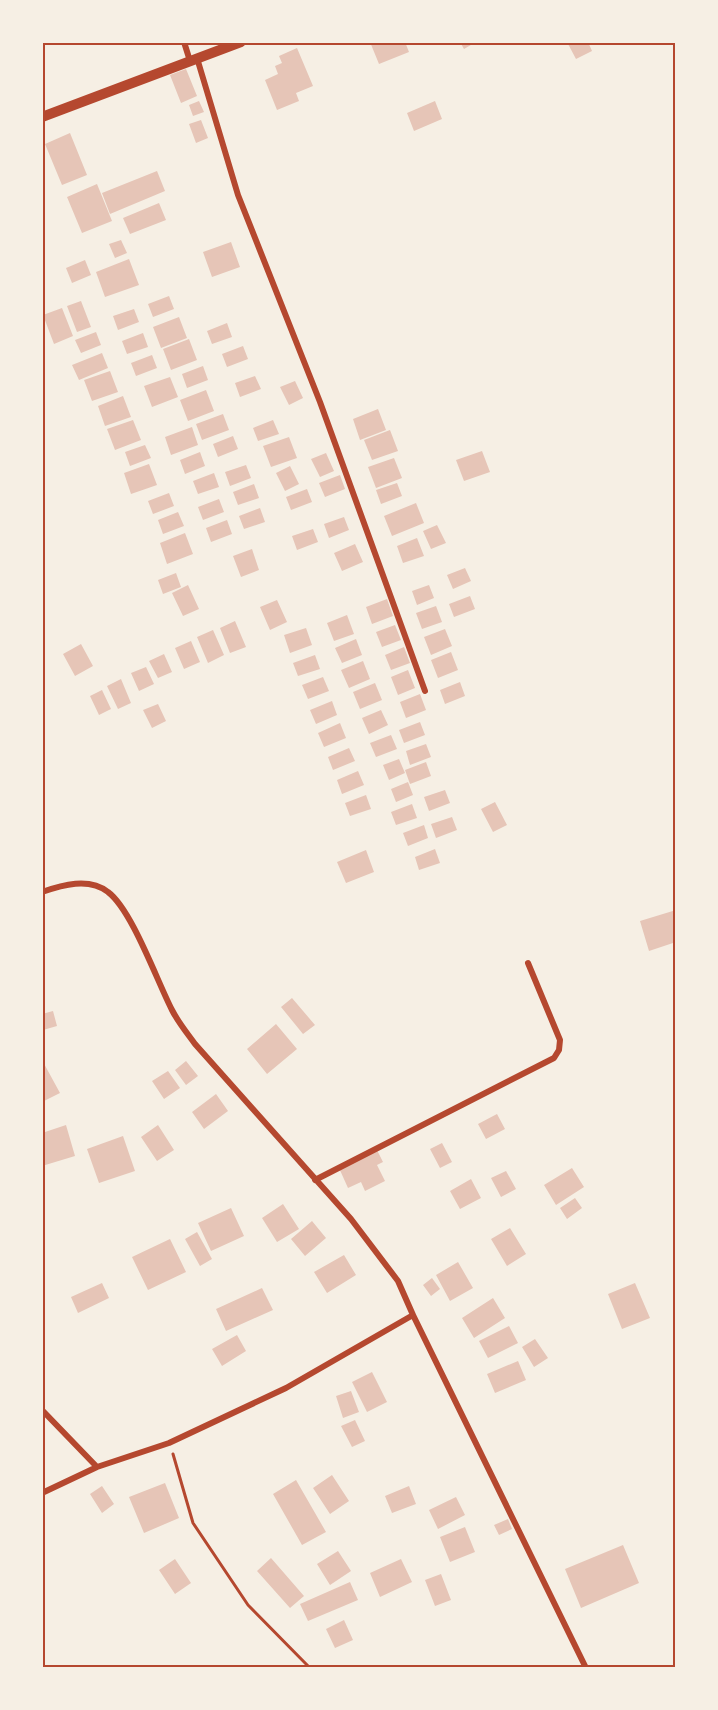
<svg xmlns="http://www.w3.org/2000/svg" width="718" height="1710" viewBox="0 0 718 1710" font-family="'PT Sans Narrow',sans-serif">
<style>
.building{fill:#e6c5b7}
.lines{fill:none;stroke-linecap:round;stroke-linejoin:round}
.path{stroke:#b5482f;stroke-width:3}
.minor{stroke:#b5482f;stroke-width:6}
.tertiary{stroke:#b5482f;stroke-width:10}
.neatline{fill:none;stroke:#b5482f;stroke-width:2}
</style>
<rect width="100%" height="100%" fill="#f6efe4"/>
<path class="building" d="M370,42H405L409,52L379,64Z
M460,42H476L464,49Z
M567,42H588L592,51L576,59Z
M297,48L313,86L296,93L299,101L277,110L265,80L278,74L275,66L282,63L279,56Z
M186,69L197,96L181,103L170,75Z
M199,101L204,112L193,116L189,105Z
M435,101L442,119L414,131L407,113Z
M201,120L208,138L196,143L189,124Z
M70,133L87,175L62,185L45,144Z
M157,171L165,191L110,214L102,193Z
M97,184L112,221L82,233L67,197Z
M159,203L166,220L130,234L123,218Z
M121,240L127,253L115,258L109,244Z
M231,242L240,267L212,277L203,252Z
M129,259L139,285L105,297L96,272Z
M85,260L91,275L72,283L66,268Z
M169,296L174,309L153,317L148,304Z
M81,301L91,327L77,332L67,306Z
M62,308L73,336L54,344L43,315Z
M134,309L139,322L118,330L113,316Z
M179,317L187,338L161,348L153,327Z
M227,323L232,337L212,344L207,331Z
M96,332L101,345L81,353L75,340Z
M143,333L148,347L127,354L122,341Z
M189,339L197,360L171,370L163,349Z
M243,346L248,359L227,367L222,354Z
M102,353L108,368L79,380L72,365Z
M152,355L157,368L136,376L131,363Z
M203,366L208,380L187,388L182,374Z
M110,371L118,392L92,401L84,380Z
M255,376L261,389L240,397L235,383Z
M170,377L178,397L152,407L144,386Z
M295,381L303,398L289,405L280,387Z
M206,390L214,411L188,421L180,400Z
M123,396L131,417L105,426L98,406Z
M378,409L386,430L360,440L353,419Z
M223,414L229,430L202,440L196,424Z
M133,420L141,440L115,450L107,429Z
M273,420L279,434L258,441L253,428Z
M192,427L198,445L171,455L165,437Z
M390,430L398,451L372,460L364,440Z
M233,436L238,449L218,457L213,444Z
M289,437L297,458L271,467L263,446Z
M145,445L151,458L130,466L125,452Z
M482,451L490,472L464,481L456,460Z
M200,452L205,466L185,474L180,460Z
M326,453L334,471L320,477L311,459Z
M394,458L402,478L376,488L368,467Z
M149,464L157,485L131,494L124,473Z
M246,465L251,478L230,486L225,472Z
M290,466L299,484L285,491L276,473Z
M214,473L219,487L198,494L193,481Z
M340,475L345,489L325,497L319,483Z
M397,483L402,496L381,504L376,490Z
M254,484L259,498L238,505L233,492Z
M307,489L312,502L291,510L286,497Z
M169,493L174,506L153,514L148,501Z
M219,499L224,512L203,520L198,507Z
M416,503L424,523L392,536L384,516Z
M260,508L265,522L244,529L239,516Z
M178,512L184,526L163,534L158,520Z
M344,517L349,530L329,538L324,524Z
M227,520L232,534L211,542L206,528Z
M437,525L446,543L431,549L423,531Z
M313,529L318,542L297,550L292,536Z
M185,533L193,554L167,564L160,543Z
M417,538L424,556L403,563L397,546Z
M355,544L363,562L342,571L334,553Z
M252,549L259,570L241,577L233,556Z
M465,568L471,581L453,589L447,575Z
M176,573L181,587L163,594L158,580Z
M188,585L199,609L183,616L172,593Z
M429,585L434,598L417,605L412,591Z
M470,596L475,609L454,617L449,604Z
M387,599L393,616L372,624L366,607Z
M277,600L287,622L270,630L260,607Z
M436,606L442,622L422,629L416,613Z
M347,615L354,634L334,641L327,623Z
M235,621L246,647L230,653L220,628Z
M395,625L401,640L382,647L376,632Z
M306,628L312,645L290,653L284,635Z
M445,629L452,646L431,655L424,637Z
M213,630L224,655L208,663L197,637Z
M356,639L362,655L342,663L335,648Z
M191,641L200,662L184,669L175,648Z
M81,644L93,666L75,676L63,654Z
M404,647L410,663L391,670L385,655Z
M451,652L458,670L438,678L431,660Z
M164,654L172,672L158,678L149,661Z
M315,655L320,669L298,676L293,663Z
M363,661L370,679L349,688L341,670Z
M146,667L154,684L139,691L131,673Z
M408,670L415,688L398,695L391,677Z
M323,677L329,691L308,699L302,685Z
M121,679L131,703L118,709L107,686Z
M460,682L465,696L445,704L440,690Z
M375,683L382,700L360,709L353,692Z
M102,690L111,709L99,715L90,696Z
M420,694L426,710L406,718L400,702Z
M332,701L337,715L316,724L310,710Z
M158,704L166,721L152,728L143,710Z
M381,710L388,725L369,734L362,718Z
M420,722L425,735L404,743L399,730Z
M340,723L346,738L324,747L318,733Z
M391,735L397,749L376,757L370,743Z
M426,744L431,757L410,765L406,751Z
M349,748L355,761L333,770L328,757Z
M399,759L405,773L389,780L383,765Z
M426,762L431,776L410,784L405,770Z
M358,771L364,785L342,794L337,780Z
M408,782L413,795L396,802L391,789Z
M445,790L450,803L429,811L424,797Z
M366,795L371,809L350,816L345,803Z
M495,802L507,825L493,832L481,809Z
M412,804L417,818L396,825L391,812Z
M452,817L457,830L436,838L431,824Z
M424,825L428,838L408,846L403,833Z
M435,849L440,863L419,870L415,857Z
M366,850L374,872L346,883L337,862Z
M676,910V942L649,951L640,921Z
M292,998L315,1025L303,1034L281,1007Z
M53,1011L57,1026L43,1030L42,1014Z
M276,1024L297,1049L267,1074L247,1049Z
M42,1060L60,1093L42,1102Z
M186,1061L198,1076L186,1085L175,1070Z
M168,1071L180,1088L164,1099L152,1081Z
M216,1094L228,1111L204,1129L192,1112Z
M497,1114L505,1129L486,1139L478,1124Z
M66,1125L75,1156L42,1166V1133Z
M158,1125L174,1150L157,1161L141,1137Z
M123,1136L135,1171L99,1183L87,1149Z
M442,1143L452,1162L440,1168L430,1149Z
M377,1150L383,1162L377,1165L385,1181L365,1191L361,1182L348,1188L339,1168Z
M572,1168L584,1187L556,1205L544,1185Z
M506,1171L516,1189L501,1197L491,1178Z
M471,1179L481,1198L460,1209L450,1191Z
M575,1198L582,1208L567,1219L560,1208Z
M283,1204L299,1229L277,1242L262,1218Z
M231,1208L244,1236L211,1251L198,1223Z
M312,1221L326,1238L305,1256L291,1239Z
M510,1228L526,1254L507,1266L491,1239Z
M197,1232L212,1259L200,1266L185,1239Z
M170,1239L186,1272L148,1290L132,1257Z
M344,1255L356,1275L327,1293L314,1272Z
M458,1262L473,1288L450,1301L436,1275Z
M432,1278L440,1289L431,1296L423,1285Z
M102,1283L109,1298L78,1313L71,1297Z
M635,1283L650,1318L622,1329L608,1294Z
M262,1288L273,1310L226,1331L216,1309Z
M493,1298L505,1318L474,1338L462,1318Z
M509,1326L518,1343L488,1358L479,1341Z
M237,1335L246,1351L222,1366L212,1349Z
M535,1339L548,1358L534,1367L522,1347Z
M518,1361L526,1380L495,1393L487,1374Z
M372,1372L387,1402L367,1412L352,1382Z
M351,1391L359,1412L343,1418L336,1396Z
M355,1420L365,1441L352,1447L341,1426Z
M332,1475L349,1501L330,1514L313,1488Z
M296,1480L326,1532L302,1545L273,1494Z
M165,1483L179,1518L144,1533L129,1497Z
M102,1486L114,1504L102,1513L90,1494Z
M409,1486L416,1504L392,1513L385,1496Z
M456,1497L465,1515L438,1529L429,1510Z
M508,1519L512,1529L499,1535L494,1525Z
M465,1527L475,1552L450,1562L440,1537Z
M623,1545L639,1583L581,1608L565,1569Z
M338,1551L351,1571L330,1585L317,1564Z
M271,1558L304,1596L290,1608L257,1571Z
M175,1559L191,1583L175,1594L159,1570Z
M401,1559L412,1582L380,1597L370,1573Z
M441,1574L451,1600L435,1606L425,1580Z
M350,1582L358,1600L308,1621L300,1604Z
M344,1620L353,1640L335,1648L326,1629Z"/>
<g class="lines">
<path class="path" d="M173,1454L193,1523L248,1605L310,1668"/>
<path class="minor" d="M184,42L190,61
M197,58L238,195L320,402L425,691
M42,892C62,885 89,877 108,892C132,910 157,981 172,1010C178,1022 187,1033 195,1044L351,1219L398,1281L413,1315
M315,1180L554,1058L559,1050L560,1040L528,963
M42,1410L97,1467L169,1443L286,1388L413,1315L586,1668
M42,1493L97,1467"/>
<path class="tertiary" d="M42,117L241,42"/>
</g>
<rect width="718" height="1710" fill="none" stroke="#f6efe4" stroke-width="87"/>
<rect x="44" y="44" width="630" height="1622" class="neatline"/>
</svg>
